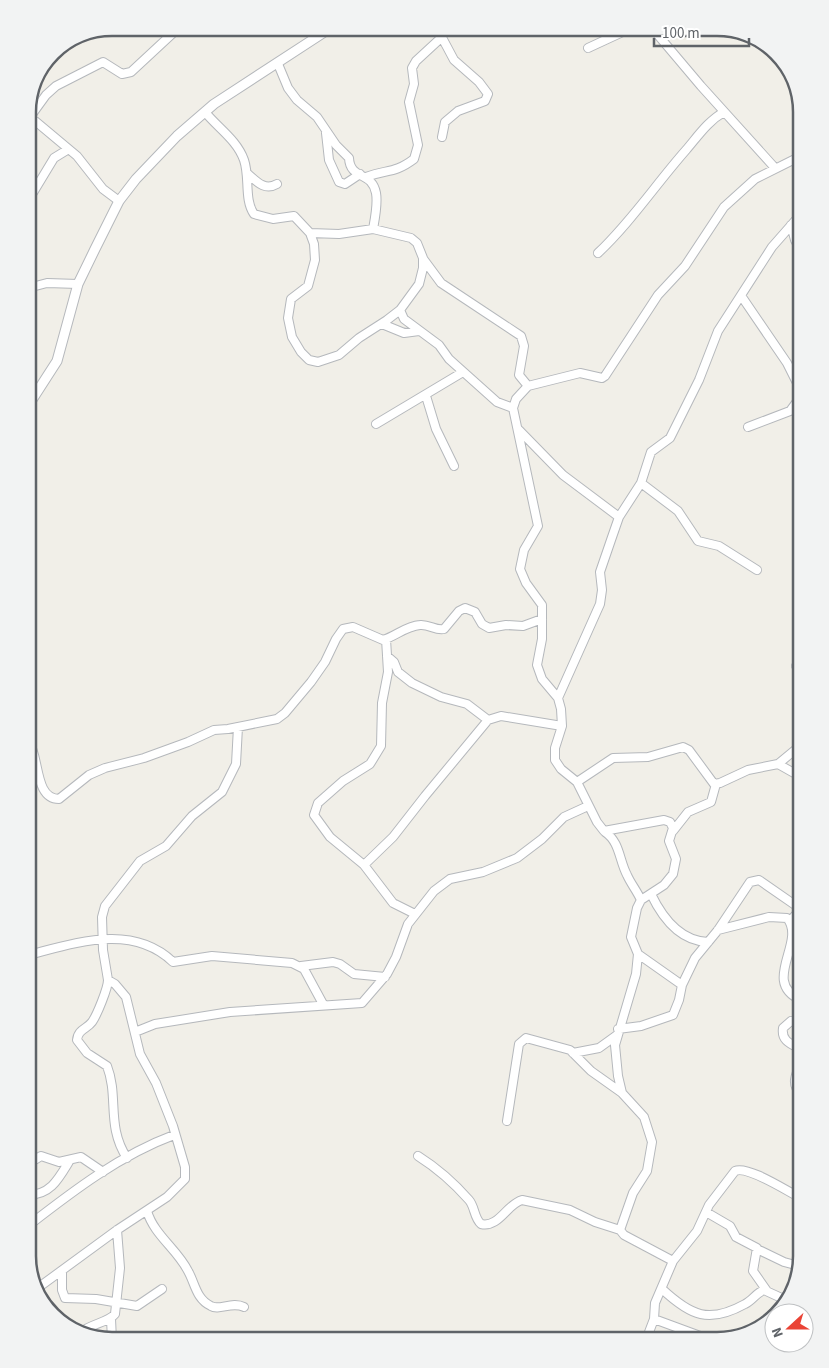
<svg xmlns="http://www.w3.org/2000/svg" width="829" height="1368" viewBox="0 0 829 1368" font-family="'Source Sans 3',sans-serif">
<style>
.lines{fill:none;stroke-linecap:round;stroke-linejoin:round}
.minor-casing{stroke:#b5b8bc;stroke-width:10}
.tertiary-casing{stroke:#b5b8bc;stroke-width:11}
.minor{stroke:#fff;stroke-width:8}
.tertiary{stroke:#fff;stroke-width:9}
.rim{fill:none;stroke:#5f6368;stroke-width:2.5}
</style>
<rect width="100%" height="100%" fill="#f1efe8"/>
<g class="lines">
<defs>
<path id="minor" d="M652,28L701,86L775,168
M438,30L454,60L479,82L488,94L485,101L458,111L445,122L442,137
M588,48L629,29
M278,64L288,88L297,100L317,117L336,145L349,158C350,180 372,171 376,193C378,204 375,218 373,229
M205,112C218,128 237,140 244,160C250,177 244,200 254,214L273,219L294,216L310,233L314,244L315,260L308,286L291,299L288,318L292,337L301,352L309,360L318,362L339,355L359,338L387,320L400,310L419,284L423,268V258L417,243L411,238L373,229L339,234L310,233
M28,115L77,156L103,189L119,201
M30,117L46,95L56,86L103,62L122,74L131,72L173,33
M326,133L329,160L339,182L345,184L360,174
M248,174C257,182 265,191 277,184
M366,177C387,169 394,174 414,159L418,145L409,102L414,84L412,68L416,61L442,37
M28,201L54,158L67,150
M791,225L795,240L801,251
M598,253C631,222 656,184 686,150C698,136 708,121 724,112
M424,260L441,283L521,336L524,346L519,375L528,386
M28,288L47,283L78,284
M742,297L787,363L801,391
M400,310L404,319L439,345L449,359L497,402L513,408
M382,324L404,333L419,331
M426,396L436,429L454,466
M376,424L463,372
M748,427L790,411L801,396
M519,430L563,475L619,517
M641,483L678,511L698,541L719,546L757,570
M386,639L388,672L382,703L381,746L370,764L343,781L318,803L314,815L330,837L364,865L393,903L415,914
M387,656L394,662L398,672L412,683L441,697L467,704L488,720
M796,666L801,661
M558,698L600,604L602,590L600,572L611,540L619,517L641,483L651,452L670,438L699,380L718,331L772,247L801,214
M28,740C40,756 34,799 59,799L89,775L105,768L144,758L188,742L214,730L228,729L277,719L285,713L311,682L325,662L336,639L343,629L353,627L383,640C396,636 406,626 420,625C429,624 436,631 444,629L459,611L465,608L475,612L482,624L489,628L506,625L523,626L542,619
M778,764L801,745
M577,782L613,758L648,757L683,747L689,750L714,784L720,783L748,770L778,764L801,777
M673,831L688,812L711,802L716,784
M605,832C620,842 619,860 627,875C631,884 637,891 641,900
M364,865L393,837L425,796L488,720L501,716L562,726
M651,894C662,917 679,941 708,942
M790,921L801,909
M718,930L769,917L787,918C807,942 760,982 801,1000
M638,954L682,985
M28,955C76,943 132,923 173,962L212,956L292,963L304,969L323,1004
M301,966L333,962L340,964L354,974L385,977
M108,980C108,988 97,1015 92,1022C87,1029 78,1029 77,1040L87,1053L107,1066C119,1097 106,1126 127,1158
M791,1021L783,1028C781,1041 791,1044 801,1049
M618,1029L641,1026L673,1015L679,1000L682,985L695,958L718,930L750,882L759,880L795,905L801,906
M135,1032L155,1024L230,1012L362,1003L387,974L396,957L408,924L434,891L450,879L483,872L517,858L542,839L564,817L588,806
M573,1053L599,1048L617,1035
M801,1094C791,1085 795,1075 801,1064
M507,1121L519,1044L526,1038L570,1050L591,1071L622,1093
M418,1156C437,1168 454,1183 469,1200C475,1207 474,1218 481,1224C499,1228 507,1204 522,1200L570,1210L595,1222L620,1230
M28,1164L41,1156L59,1162L81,1157L103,1172
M28,1195C51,1195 59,1178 70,1160
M147,1211C154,1235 177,1249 188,1271C195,1283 196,1299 211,1306C219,1311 232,1301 244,1307
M706,1212L730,1226L736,1237L757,1248L753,1271L767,1291
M28,1226C73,1191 120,1155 174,1135
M757,1249L784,1262L799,1266
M673,1261L624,1235L620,1230L633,1193L647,1171L652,1142L644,1117L622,1093L618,1076L615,1045L636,974L638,954L631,937L637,908L641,900L664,885L673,874L676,859L669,841L673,828L670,822L664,820L604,831L597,822L577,782L561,769L555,760V748L562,726L561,709L558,698L542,679L537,665L542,639V605L526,583L520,569L524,550L538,526L513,408L516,399L528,386L580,373L602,378L605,376L658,295L685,266L724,207L755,179L801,156
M62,1271V1290L65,1298L96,1299L137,1306L162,1289
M662,1289C691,1316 709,1324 745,1304C753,1300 756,1293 764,1290L788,1301
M35,1290L117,1230L167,1197L185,1179V1167L173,1126L156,1083L140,1054L126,997L115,984L108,980L103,950L102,917L105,906L140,861L166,846L192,816L222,792L236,764L238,727
M111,1319L112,1340
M654,1319L711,1340
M81,1332C91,1324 109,1322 115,1314L120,1268L117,1230
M646,1340L654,1319L655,1303L673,1261L697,1231L709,1205L735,1171C748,1165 788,1192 801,1198"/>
<path id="tertiary" d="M28,406L57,361L78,284L95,249L119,201L136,179L177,136L214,104L326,31"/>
</defs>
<use href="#minor" class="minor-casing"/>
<use href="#tertiary" class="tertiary-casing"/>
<use href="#minor" class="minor"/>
<use href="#tertiary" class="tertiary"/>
</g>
<path d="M0 0H829V1368H0ZM112 36H717A76 76 0 0 1 793 112V1256A76 76 0 0 1 717 1332H112A76 76 0 0 1 36 1256V112A76 76 0 0 1 112 36Z" fill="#f2f3f3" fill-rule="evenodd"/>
<path class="rim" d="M112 36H717A76 76 0 0 1 793 112V1256A76 76 0 0 1 717 1332H112A76 76 0 0 1 36 1256V112A76 76 0 0 1 112 36Z"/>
<g transform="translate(789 1328) rotate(249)"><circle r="24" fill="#ffffff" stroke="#bfc1c3"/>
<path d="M0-4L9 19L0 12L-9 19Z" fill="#ea4335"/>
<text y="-8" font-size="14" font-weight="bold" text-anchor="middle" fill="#5f6368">N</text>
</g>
<path d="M654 38v8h95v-8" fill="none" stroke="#5f6368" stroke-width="2.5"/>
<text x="662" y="38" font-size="15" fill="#5f6368" stroke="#ffffff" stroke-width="4" paint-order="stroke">100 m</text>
</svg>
